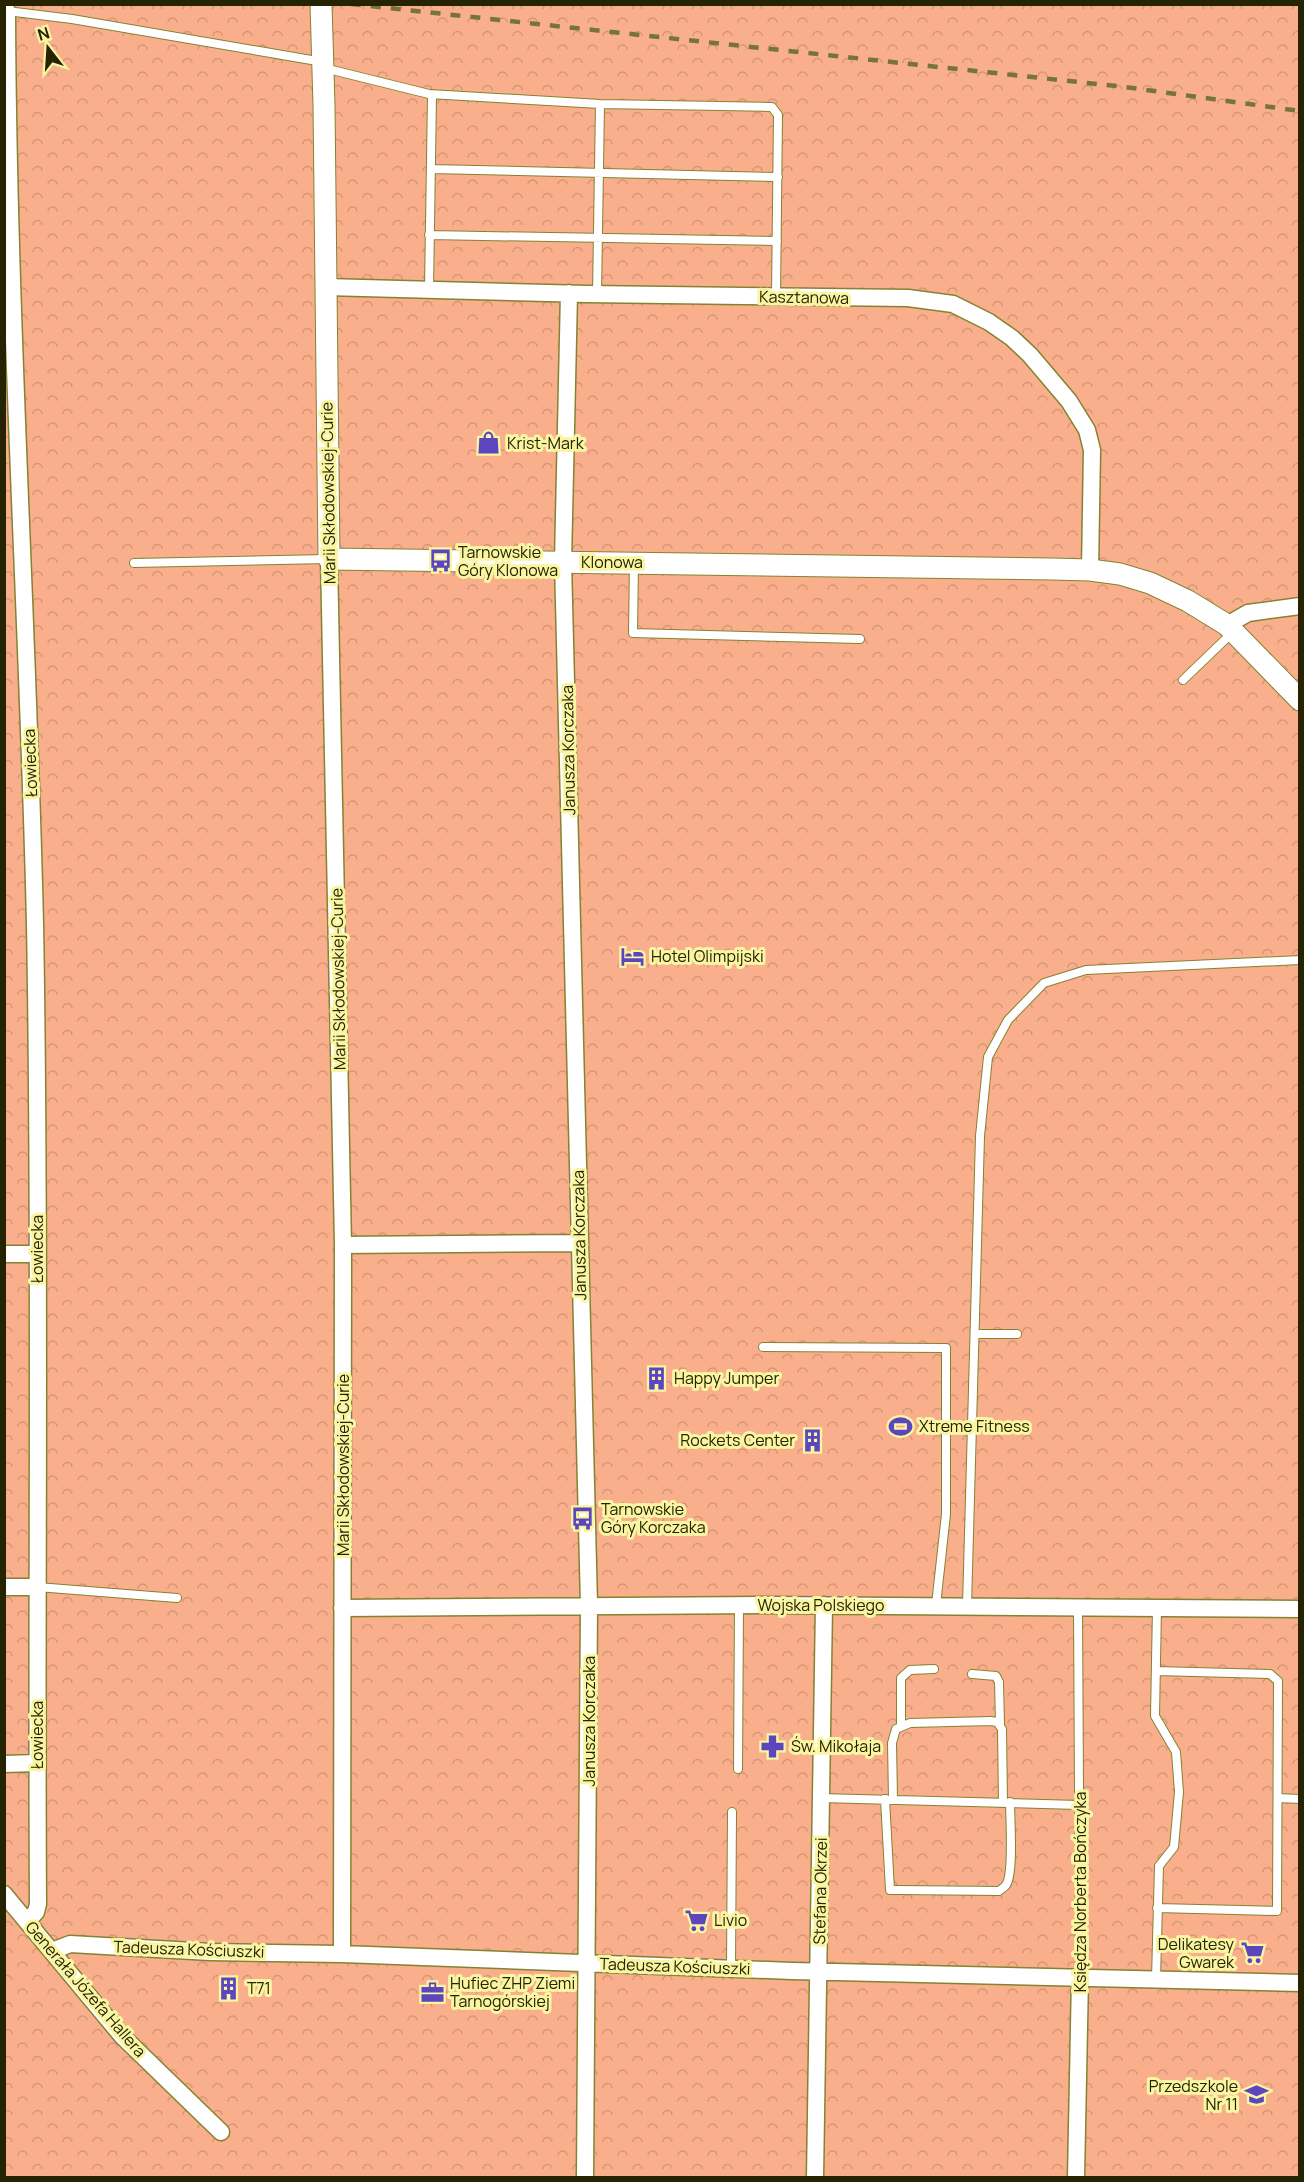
<svg xmlns="http://www.w3.org/2000/svg" width="1304" height="2182" viewBox="0 0 1304 2182" font-family="Manrope,sans-serif">
<style>
.park{fill:url(#park-crowns)}
.lines{fill:none;stroke-linecap:round;stroke-linejoin:round}
.service-casing{stroke:#868230;stroke-width:10}
.minor-casing{stroke:#868230;stroke-width:19}
.tertiary-casing{stroke:#868230;stroke-width:23}
.service{stroke:#fff;stroke-width:8}
.minor{stroke:#fff;stroke-width:16}
.tertiary{stroke:#fff;stroke-width:21}
.rail{stroke:#76743e;stroke-width:4.5;stroke-dasharray:10 10;stroke-linecap:butt}
.labels{text-anchor:middle;dominant-baseline:central;stroke-width:6;stroke-linejoin:round;paint-order:stroke}
.street-label{font-size:16px;fill:#252301;stroke:#f9f5a3}
.poi-label{font-size:16px;fill:#252301;stroke:#f9f5a3;text-anchor:start}
</style>
<defs>
<pattern id="park-crowns" width="20" height="18" patternUnits="userSpaceOnUse" patternTransform="scale(1.5)"><rect width="20" height="18" fill="#f9af8b"/><path d="M2 6a3 3 0 1 1 6 0M12 15a3 3 0 1 1 6 0" fill="none" stroke="#d59676"/></pattern>
</defs>
<rect width="100%" height="100%" fill="#ebe896"/>
<path class="park" d="M5,5H1299V2177L5,2178Z"/>
<g class="lines">
<defs>
<path id="service" d="M7,11L72,19L323,62
M324,68L429,94L600,104L772,107L778,115L776,296
M431,169L778,177
M429,235L777,241
M429,290L432,95
M597,294L600,104
M134,563L328,559
M634,563L633,633L860,639
M1183,680L1233,632
M975,1334H1017
M763,1347L946,1348V1514L936,1605
M37,1587L177,1598
M967,1606L980,1136L988,1057L1008,1020L1044,983L1086,970L1300,960
M1078,1607L1080,1977
M1156,1671L1270,1674L1278,1681L1277,1911L1157,1908
M972,1674L996,1676L999,1682L1000,1724
M901,1725V1678L910,1670L934,1669
M738,1769L739,1605
M821,1798L1079,1805
M1278,1798L1300,1799
M885,1799L890,1890H899L999,1891C1001,1889 1004,1888 1006,1885C1014,1874 1010,1818 1010,1802
M893,1799L892,1743L896,1729L910,1723L991,1721L997,1722L1002,1729L1003,1802
M731,1968L732,1812
M1156,1979L1159,1866L1174,1847L1179,1792L1176,1752L1155,1716L1157,1608"/>
<path id="minor" d="M7,11C8,316 28,620 35,924C41,1251 36,1578 38,1904L36,1912L27,1921
M326,287L587,294L908,298L953,304L989,322L1012,338L1030,355L1069,401L1087,430L1092,450L1090,570
M569,293L563,562L589,1605L585,2178
M329,559L343,1245L342,1954
M1227,625L1248,613L1300,606
M343,1245L580,1243
M4,1254H37
M4,1587H37
M342,1608L765,1605L1300,1609
M4,1764L37,1763
M4,1894L122,2036L221,2132
M52,1951L70,1944L210,1952L342,1954L792,1971L1300,1983
M815,2178L824,1605
M1076,2178L1080,1977"/>
<path id="tertiary" d="M321,4L324,105L329,559L1052,569L1090,570L1120,574L1150,583L1188,601L1227,625L1300,700"/>
</defs>
<use href="#service" class="service-casing"/>
<use href="#minor" class="minor-casing"/>
<use href="#tertiary" class="tertiary-casing"/>
<use href="#service" class="service"/>
<use href="#minor" class="minor"/>
<use href="#tertiary" class="tertiary"/>
<path class="rail" d="M351,4L1125,87L1300,111"/>
</g>
<defs>
<symbol id="shop-bare" viewBox="-9 -9 18 18"><path d="M-5-2.5h2.3a2.7 3.5 0 0 1 5.4 0H5L5.5 6h-11ZM-1.5-2.5h3a1.5 2.3 0 0 0-3 0Z" fill="#5c46be" stroke="#f9f5a3" stroke-width="2.5" paint-order="stroke"/></symbol>
<symbol id="bus-bare" viewBox="-9 -9 18 18"><path d="M-5-6H5V4H4V6H2V4H-2V6H-4V4H-5ZM-3.5-4V0h7V-4ZM-3.5 1.2v1.5H-2V1.2ZM2 1.2v1.5H3.5V1.2Z" fill="#5c46be" stroke="#f9f5a3" stroke-width="2.5" paint-order="stroke"/></symbol>
<symbol id="hotel-bare" viewBox="-9 -9 18 18"><path d="M-6-4.5h1.5V1H6V5H4.5V3h-9V5H-6ZM-4 0a1.8 1.8 0 1 1 3.6 0ZM.5 0V-2.5h3Q6-2.5 6 0Z" fill="#5c46be" stroke="#f9f5a3" stroke-width="2.5" paint-order="stroke"/></symbol>
<symbol id="building-bare" viewBox="-9 -9 18 18"><path d="M-4-6H4V6H1V3H-1V6H-4ZM-2.5-4.3h1.7v1.8h-1.7ZM.8-4.3h1.7v1.8H.8ZM-2.5-1h1.7V.8h-1.7ZM.8-1h1.7V.8H.8Z" fill="#5c46be" stroke="#f9f5a3" stroke-width="2.5" paint-order="stroke"/></symbol>
<symbol id="stadium-bare" viewBox="-9 -9 18 18"><path d="M0-5a6.5 5 0 1 0 0 10a6.5 5 0 1 0 0-10ZM-3.5-1.8h7v3.6h-7Z" fill="#5c46be" stroke="#f9f5a3" stroke-width="2.5" paint-order="stroke"/></symbol>
<symbol id="pharmacy-bare" viewBox="-9 -9 18 18"><path d="M-2-6h4v4h4v4h-4v4h-4v-4h-4v-4h4Z" fill="#5c46be" stroke="#f9f5a3" stroke-width="2.5" paint-order="stroke"/></symbol>
<symbol id="supermarket-bare" viewBox="-9 -9 18 18"><path d="M-6-5.5h2.5l.6 2H6L4.5 2H-2.5L-4.4-4H-6ZM-1.5 3.2a1.3 1.3 0 1 0 .1 0ZM3 3.2a1.3 1.3 0 1 0 .1 0Z" fill="#5c46be" stroke="#f9f5a3" stroke-width="2.5" paint-order="stroke"/></symbol>
<symbol id="office-bare" viewBox="-9 -9 18 18"><path d="M-6-3h4V-5.5h4V-3h4V5H-6ZM-1-4.5V-3h2v-1.5ZM-6 0V1H6V0Z" fill="#5c46be" stroke="#f9f5a3" stroke-width="2.5" paint-order="stroke"/></symbol>
<symbol id="school-bare" viewBox="-9 -9 18 18"><path d="M0-5L7-2L0 1L-7-2ZM-4 1L0 2.5L4 1V4Q0 6-4 4Z" fill="#5c46be" stroke="#f9f5a3" stroke-width="2.5" paint-order="stroke"/></symbol>
</defs>
<g fill-rule="evenodd">
<use href="#shop-bare" x="472" y="426" width="33" height="33"/>
<use href="#bus-bare" x="424" y="544" width="33" height="33"/>
<use href="#hotel-bare" x="616" y="940" width="33" height="33"/>
<use href="#building-bare" x="640" y="1362" width="33" height="33"/>
<use href="#stadium-bare" x="884" y="1410" width="33" height="33"/>
<use href="#building-bare" x="796" y="1424" width="33" height="33"/>
<use href="#bus-bare" x="566" y="1502" width="33" height="33"/>
<use href="#pharmacy-bare" x="756" y="1730" width="33" height="33"/>
<use href="#supermarket-bare" x="680" y="1904" width="33" height="33"/>
<use href="#supermarket-bare" x="1236" y="1936" width="33" height="33"/>
<use href="#building-bare" x="212" y="1972" width="33" height="33"/>
<use href="#office-bare" x="416" y="1976" width="33" height="33"/>
<use href="#school-bare" x="1240" y="2078" width="33" height="33"/>
</g>
<g class="labels">
<g class="street-label">
<text transform="translate(804 297) rotate(1)">Kasztanowa</text>
<text transform="translate(328 493) rotate(-91)">Marii Skłodowskiej-Curie</text>
<text x="612" y="562">Klonowa</text>
<text transform="translate(568 750) rotate(-91)">Janusza Korczaka</text>
<text transform="translate(30 763) rotate(-92)">Łowiecka</text>
<text transform="translate(338 979) rotate(-91)">Marii Skłodowskiej-Curie</text>
<text transform="translate(579 1235) rotate(-91)">Janusza Korczaka</text>
<text transform="translate(37 1249) rotate(-90)">Łowiecka</text>
<text transform="translate(343 1465) rotate(-90)">Marii Skłodowskiej-Curie</text>
<text x="821" y="1605">Wojska Polskiego</text>
<text transform="translate(589 1721) rotate(-90)">Janusza Korczaka</text>
<text transform="translate(37 1735) rotate(-90)">Łowiecka</text>
<text transform="translate(820 1891) rotate(-89)">Stefana Okrzei</text>
<text transform="translate(1080 1892) rotate(-90)">Księdza Norberta Bończyka</text>
<text transform="translate(189 1949) rotate(2)">Tadeusza Kościuszki</text>
<text transform="translate(675 1966) rotate(2)">Tadeusza Kościuszki</text>
<text transform="translate(86 1989) rotate(49)">Generała Józefa Hallera</text>
</g>
<g class="poi-label">
<text x="507" y="443">Krist-Mark</text>
<text x="458" y="552">Tarnowskie<tspan x="458" dy="18">Góry Klonowa</tspan></text>
<text x="651" y="956">Hotel Olimpijski</text>
<text x="674" y="1378">Happy Jumper</text>
<text x="919" y="1426">Xtreme Fitness</text>
<text x="795" y="1440" text-anchor="end">Rockets Center</text>
<text x="601" y="1509">Tarnowskie<tspan x="601" dy="18">Góry Korczaka</tspan></text>
<text x="791" y="1746">Św. Mikołaja</text>
<text x="714" y="1920">Livio</text>
<text x="1234" y="1944" text-anchor="end">Delikatesy<tspan x="1234" dy="18">Gwarek</tspan></text>
<text x="450" y="1983">Hufiec ZHP Ziemi<tspan x="450" dy="18">Tarnogórskiej</tspan></text>
<text x="247" y="1988">T71</text>
<text x="1238" y="2086" text-anchor="end">Przedszkole<tspan x="1238" dy="18">Nr 11</tspan></text>
</g>
</g>
<rect width="1304" height="2182" fill="none" stroke="#252301" stroke-width="12"/>
<g transform="translate(48 48) rotate(343)" stroke="#f9f5a3" stroke-width="4.5" paint-order="stroke">
<path d="M0-4.5L10 22L0 15L-10 22Z" fill="#252301"/>
<text y="-9" font-size="16" font-weight="bold" text-anchor="middle" fill="#252301">N</text>
</g>
</svg>
